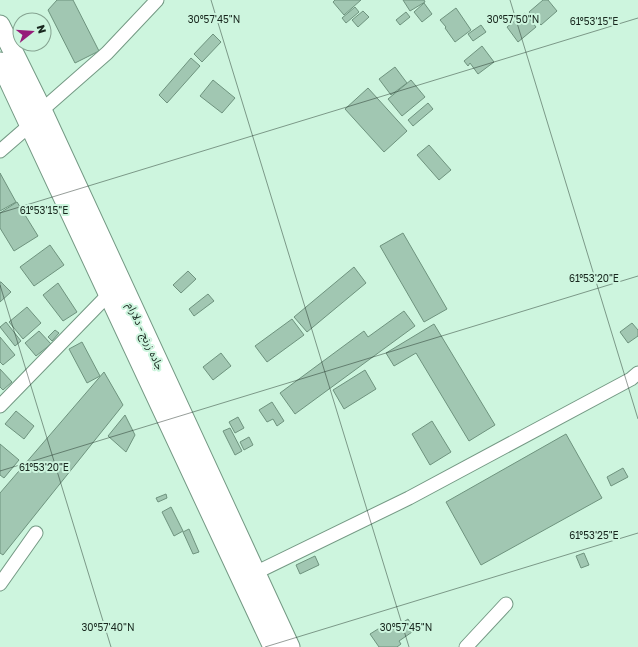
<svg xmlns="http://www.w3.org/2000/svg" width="638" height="647" viewBox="0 0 638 647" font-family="'Golos Text','Noto Sans Arabic',sans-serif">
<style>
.building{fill:#a1c7b2;stroke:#6e937e}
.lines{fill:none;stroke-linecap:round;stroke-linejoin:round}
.minor-casing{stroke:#749984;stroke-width:15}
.highway-casing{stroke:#749984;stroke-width:21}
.minor{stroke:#fff;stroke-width:13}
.highway{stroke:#fff;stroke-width:19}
.ticks{fill:none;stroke:#18271e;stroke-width:1;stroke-opacity:0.45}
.labels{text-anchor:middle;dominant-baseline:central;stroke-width:4;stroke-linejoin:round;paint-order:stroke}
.street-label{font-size:11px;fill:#18271e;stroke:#cdf5de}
.ticks-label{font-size:10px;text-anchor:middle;fill:#18271e;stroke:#cdf5de;stroke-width:4;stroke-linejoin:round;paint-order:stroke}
</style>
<rect width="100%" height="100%" fill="#cdf5de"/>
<path class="building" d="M57,0H73L99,51L75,63L48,10Z
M335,0H361L344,15L333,2Z
M403,0H424L425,2L410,11Z
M543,0H548L557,11L541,25L529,12Z
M424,3L432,14L422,22L414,12Z
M355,7L359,12L346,23L342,18Z
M456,8L471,30L455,42L445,28L446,27L440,20Z
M363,11L369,17L358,27L352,20Z
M406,12L410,17L400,25L396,20Z
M525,13L536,27L518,42L507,27Z
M481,25L486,32L473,41L468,34Z
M213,34L221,42L202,62L194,54Z
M482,46L494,62L478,74L470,63L468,66L464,61Z
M191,58L200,66L167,103L159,95Z
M395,67L407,83L391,95L379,79Z
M213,80L235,98L222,113L200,96Z
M411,80L425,97L402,116L388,99Z
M368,88L407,131L384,152L345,109Z
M428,103L433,109L413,126L408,120Z
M429,145L451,170L439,180L417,155Z
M0,173L16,202L0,211Z
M17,202L38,236L14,251L0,228V213Z
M403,233L447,309L424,322L380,246Z
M50,245L64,265L34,286L20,267Z
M354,267L366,283L307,332L294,317Z
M188,271L196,279L181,293L173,285Z
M0,282H1L11,292L0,302Z
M58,283L77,312L63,321L43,295Z
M208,294L214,301L194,316L189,309Z
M27,307L41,323L23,339L9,322Z
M404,311L415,326L295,414L280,393L364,331L368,337Z
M292,319L304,335L267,362L255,346Z
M6,322L21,341L15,346L0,327Z
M632,323L638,330V336L628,343L620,332Z
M434,324L495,425L469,441L416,353L394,366L386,353Z
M55,330L59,333L52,341L48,337Z
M39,331L51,344L36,356L25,343Z
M0,337L15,355L3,365L0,362Z
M82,342L100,376L87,383L69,349Z
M221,353L231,366L213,380L203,367Z
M0,369L12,382L3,390L0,387Z
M365,370L376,389L344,409L333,390Z
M104,372L123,405L3,555L0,553V493Z
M272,402L284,421L277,426L273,419L267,422L259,410Z
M16,411L34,426L24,439L5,424Z
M125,415L135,435L126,452L108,436Z
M238,417L244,428L235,433L229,422Z
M432,421L451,452L430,465L412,434Z
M230,428L242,451L235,455L223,431Z
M566,434L602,498L481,565L446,502Z
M249,437L253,445L244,450L240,442Z
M0,444L19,460L4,478L0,475Z
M623,468L628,477L611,486L607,477Z
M166,494L167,498L158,502L156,498Z
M171,507L183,531L174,536L162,512Z
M189,529L199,552L193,554L183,532Z
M584,553L589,565L581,568L576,556Z
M315,556L319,565L300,574L296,565Z
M408,619L415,630L399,641L401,644L397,647H379L370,634L386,624L390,631Z"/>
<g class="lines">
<defs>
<path id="minor" d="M42,110L107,53L157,0
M0,151L30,125
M0,406L108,295
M255,573L409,498L631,379L638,373
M0,584L36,533
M466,647L506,604"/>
<path id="highway" d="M0,25L42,110L290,647
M0,62L273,647"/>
</defs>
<use href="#minor" class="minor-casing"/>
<use href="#highway" class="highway-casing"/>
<use href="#minor" class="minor"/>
<use href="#highway" class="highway"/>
</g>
<path class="ticks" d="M211,0L409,647M510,0L638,419M0,213L638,18M0,285L111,647M0,471L638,276M265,647L638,533"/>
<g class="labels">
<g class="street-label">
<text transform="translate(146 336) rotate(65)">جاده زرنج - دلارام</text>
</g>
</g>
<g class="ticks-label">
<text x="214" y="23">30°57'45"N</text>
<text x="513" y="23">30°57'50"N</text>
<text x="594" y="25">61°53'15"E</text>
<text x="44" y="214">61°53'15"E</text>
<text x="594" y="282">61°53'20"E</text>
<text x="44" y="471">61°53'20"E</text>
<text x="594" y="539">61°53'25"E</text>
<text x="108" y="631">30°57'40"N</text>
<text x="406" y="631">30°57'45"N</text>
</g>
<g transform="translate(32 32) rotate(73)"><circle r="19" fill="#cdf5de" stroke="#85a391"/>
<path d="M0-3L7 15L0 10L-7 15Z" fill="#961d79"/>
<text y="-6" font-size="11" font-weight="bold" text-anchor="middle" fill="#18271e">N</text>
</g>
</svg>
